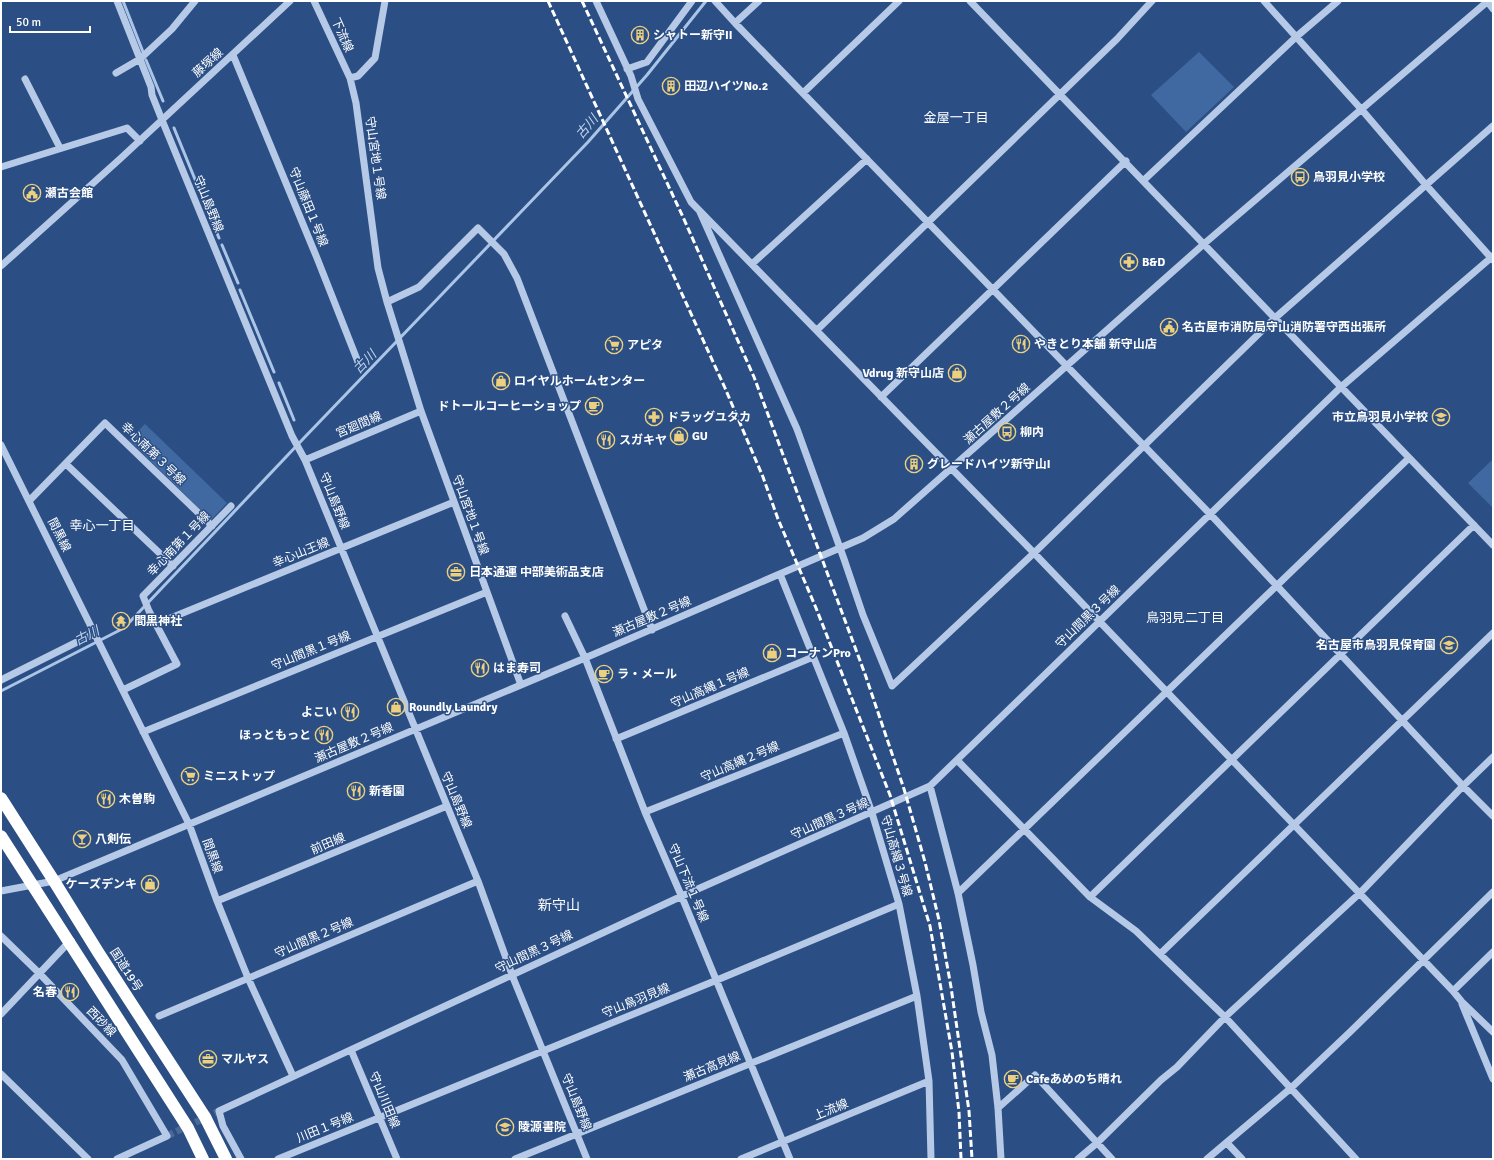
<svg xmlns="http://www.w3.org/2000/svg" width="1494" height="1160" viewBox="0 0 1494 1160" font-family="Signika,'Noto Sans JP',sans-serif">
<style>
.green{fill:#4068a1}
.lines{fill:none;stroke-linecap:round;stroke-linejoin:round}
.stream{stroke:#abc5e7;stroke-width:3}
.minor-tunnel{stroke:#4b6997;stroke-width:7;stroke-dasharray:7 3.5;stroke-linecap:butt}
.minor{stroke:#b6cae7;stroke-width:7}
.highway{stroke:#fff;stroke-width:12}
.rail{stroke:#fff;stroke-width:3;stroke-dasharray:7 3;stroke-linecap:butt}
.highway-bridge{stroke:#fff;stroke-width:12}
.labels{text-anchor:middle;dominant-baseline:central;stroke-width:3;stroke-linejoin:round;paint-order:stroke}
.street-label{font-size:12px;fill:#fff;stroke:#2b4f85}
.poi-label{font-size:12px;font-weight:bold;fill:#fff;stroke:#2b4f85;text-anchor:start}
.neighbourhood-label{font-size:13px;fill:#fff;stroke:#2b4f85}
.water-label{font-size:13px;font-style:italic;fill:#c2d5ee;stroke:#2b4f85}
.quarter-label{font-size:14px;fill:#fff;stroke:#2b4f85}
</style>
<rect width="100%" height="100%" fill="#2b4f85"/>
<path class="green" d="M1199,52L1234,87L1186,132L1151,95Z
M145,424L227,503L211,520L129,440Z
M1493,459V508L1468,483Z"/>
<g class="lines">
<path class="stream" d="M123,1L143,52
M146,60L163,101
M174,128L219,238
M222,245L238,283
M240,290L274,372
M279,383L294,420
M1,691L124,628L303,439L588,142L647,75L706,1"/>
<path class="minor-tunnel" d="M167,1136L219,1111"/>
<path class="minor" d="M117,1L151,87L152,95L162,120L292,436L305,460L478,881L514,980L587,1159
M314,1L350,78L356,103L378,268L387,302L421,411L521,685
M596,1L631,76L638,99L691,202L1034,553L1453,991L1462,1002L1493,1032
M715,1L735,23L1211,515L1463,786L1493,816
M970,1C1145,182 1318,364 1493,545
M1264,1L1362,110L1426,185L1493,260
M1487,1L1493,9
M735,23L759,1
M233,55L317,258L360,367
M627,69L647,62L692,1
M116,73L140,59L172,29L195,1
M350,78L358,76L375,58L385,1
M25,79L60,148
M803,93L899,1
M1,167L127,128L140,141
M1144,180L1296,37L1338,1
M700,212L797,429L844,559L863,615L892,686L1034,553L1275,318L1493,126
M752,264L867,159
M1,266L121,158L290,1
M387,302L419,287L478,228L504,254L517,278L652,630
M817,330L1117,39L1152,1
M881,397L1126,161
M1,445L189,824L217,901L248,978L293,1076
M305,460L421,411
M66,464L173,566
M29,501L105,423L212,526
M780,574L844,733L872,813L899,904L917,996L929,1081L931,1159
M565,616L585,658L645,812L684,902L790,1159
M156,624L454,502
M1,680L95,633
M123,690L177,664L149,611L143,596L231,506
M143,732L487,592
M616,739L813,657
M957,760L1090,897L1136,931L1225,1017L1356,1159
M930,786L958,893L973,965L981,1012L992,1055L998,1108L1001,1159
M645,812L844,733
M1,891L54,881L585,658L863,538L894,519L1205,243L1488,1
M958,893L1409,458
M1090,897L1474,525
M217,901L447,806
M1,936L39,973L122,1060L167,1136L117,1159
M1160,954L1493,633
M1453,991L1493,952
M1462,1004L1493,1079
M1,1014L69,942
M159,1016L478,881
M351,1050L397,1159
M1,1074L88,1159
M998,1108L1035,1075L1112,1159
M1227,1143L1242,1159
M241,1159L223,1126L219,1111L682,896L930,786L1341,387L1493,256
M278,1159L717,980L899,904
M515,1159L917,996
M741,1159L929,1081
M1078,1159L1097,1143L1161,1080L1177,1067L1225,1017L1360,893L1463,786L1493,757
M1207,1159L1291,1088L1350,1032L1493,892"/>
<path class="highway" d="M1,798L54,881
M1,836L69,942"/>
<path class="rail" d="M548,1L725,388L763,477L778,519L816,608L890,795L930,926L952,1052L959,1112L961,1159
M582,1L683,217L754,377L865,674L904,789L925,862L939,920L951,987L969,1111L972,1159"/>
<path class="highway-bridge" d="M54,881L98,952L205,1117L226,1159
M69,942L188,1128L203,1159"/>
</g>
<defs>
<symbol id="building-ring" viewBox="-11 -11 22 22"><circle r="9.5" fill="#2b4f85" stroke="#edd07e" stroke-width="1.5"/><path d="M-4-6H4V6H1V3H-1V6H-4ZM-2.5-4.3h1.7v1.8h-1.7ZM.8-4.3h1.7v1.8H.8ZM-2.5-1h1.7V.8h-1.7ZM.8-1h1.7V.8H.8Z" fill="#edd07e"/></symbol>
<symbol id="bus-ring" viewBox="-11 -11 22 22"><circle r="9.5" fill="#2b4f85" stroke="#edd07e" stroke-width="1.5"/><path d="M-5-6H5V4H4V6H2V4H-2V6H-4V4H-5ZM-3.5-4V0h7V-4ZM-3.5 1.2v1.5H-2V1.2ZM2 1.2v1.5H3.5V1.2Z" fill="#edd07e"/></symbol>
<symbol id="civic-ring" viewBox="-11 -11 22 22"><circle r="9.5" fill="#2b4f85" stroke="#edd07e" stroke-width="1.5"/><path d="M-.6-6.5H3V-4.5H.6V-3L4-1V1h2V6H-6V1h2V-1L-.6-3ZM-1.2 2.5V6h2.4V2.5Z" fill="#edd07e"/></symbol>
<symbol id="pharmacy-ring" viewBox="-11 -11 22 22"><circle r="9.5" fill="#2b4f85" stroke="#edd07e" stroke-width="1.5"/><path d="M-2-6h4v4h4v4h-4v4h-4v-4h-4v-4h4Z" fill="#edd07e"/></symbol>
<symbol id="restaurant-ring" viewBox="-11 -11 22 22"><circle r="9.5" fill="#2b4f85" stroke="#edd07e" stroke-width="1.5"/><path d="M-5-6h1v4h1v-4h1v4h1v-4h1v5L-1.5 .5V6h-2V.5L-5-1ZM5-6V6H3V1.5H1.5Q1.5-4 5-6Z" fill="#edd07e"/></symbol>
<symbol id="supermarket-ring" viewBox="-11 -11 22 22"><circle r="9.5" fill="#2b4f85" stroke="#edd07e" stroke-width="1.5"/><path d="M-6-5.5h2.5l.6 2H6L4.5 2H-2.5L-4.4-4H-6ZM-1.5 3.2a1.3 1.3 0 1 0 .1 0ZM3 3.2a1.3 1.3 0 1 0 .1 0Z" fill="#edd07e"/></symbol>
<symbol id="shop-ring" viewBox="-11 -11 22 22"><circle r="9.5" fill="#2b4f85" stroke="#edd07e" stroke-width="1.5"/><path d="M-5-2.5h2.3a2.7 3.5 0 0 1 5.4 0H5L5.5 6h-11ZM-1.5-2.5h3a1.5 2.3 0 0 0-3 0Z" fill="#edd07e"/></symbol>
<symbol id="cafe-ring" viewBox="-11 -11 22 22"><circle r="9.5" fill="#2b4f85" stroke="#edd07e" stroke-width="1.5"/><path d="M-5.5-4.5H6V0H3Q3 3.5 0 3.5H-2.5Q-5.5 3.5-5.5 0ZM3-3.2v2h1.7v-2ZM-6 4.5H4V6H-6Z" fill="#edd07e"/></symbol>
<symbol id="school-ring" viewBox="-11 -11 22 22"><circle r="9.5" fill="#2b4f85" stroke="#edd07e" stroke-width="1.5"/><path d="M0-5L7-2L0 1L-7-2ZM-4 1L0 2.5L4 1V4Q0 6-4 4Z" fill="#edd07e"/></symbol>
<symbol id="office-ring" viewBox="-11 -11 22 22"><circle r="9.5" fill="#2b4f85" stroke="#edd07e" stroke-width="1.5"/><path d="M-6-3h4V-5.5h4V-3h4V5H-6ZM-1-4.5V-3h2v-1.5ZM-6 0V1H6V0Z" fill="#edd07e"/></symbol>
<symbol id="temple-ring" viewBox="-11 -11 22 22"><circle r="9.5" fill="#2b4f85" stroke="#edd07e" stroke-width="1.5"/><path d="M0-6L5-2H3V0L6.5 2.5H4V6H1.5V3h-3V6H-4V2.5H-6.5L-3 0V-2H-5Z" fill="#edd07e"/></symbol>
<symbol id="bar-ring" viewBox="-11 -11 22 22"><circle r="9.5" fill="#2b4f85" stroke="#edd07e" stroke-width="1.5"/><path d="M-6-5H6L.8 .8V4.5H3.5V6h-7V4.5H-.8V.8Z" fill="#edd07e"/></symbol>
</defs>
<g fill-rule="evenodd">
<use href="#building-ring" x="630" y="25" width="20" height="20"/>
<use href="#building-ring" x="661" y="76" width="20" height="20"/>
<use href="#bus-ring" x="1290" y="167" width="20" height="20"/>
<use href="#civic-ring" x="22" y="183" width="20" height="20"/>
<use href="#pharmacy-ring" x="1119" y="252" width="20" height="20"/>
<use href="#civic-ring" x="1159" y="317" width="20" height="20"/>
<use href="#restaurant-ring" x="1011" y="334" width="20" height="20"/>
<use href="#supermarket-ring" x="604" y="335" width="20" height="20"/>
<use href="#shop-ring" x="947" y="363" width="20" height="20"/>
<use href="#shop-ring" x="491" y="371" width="20" height="20"/>
<use href="#cafe-ring" x="584" y="396" width="20" height="20"/>
<use href="#pharmacy-ring" x="644" y="407" width="20" height="20"/>
<use href="#school-ring" x="1431" y="407" width="20" height="20"/>
<use href="#bus-ring" x="997" y="422" width="20" height="20"/>
<use href="#shop-ring" x="669" y="426" width="20" height="20"/>
<use href="#restaurant-ring" x="596" y="430" width="20" height="20"/>
<use href="#building-ring" x="904" y="454" width="20" height="20"/>
<use href="#office-ring" x="446" y="562" width="20" height="20"/>
<use href="#temple-ring" x="111" y="611" width="20" height="20"/>
<use href="#school-ring" x="1439" y="635" width="20" height="20"/>
<use href="#shop-ring" x="762" y="643" width="20" height="20"/>
<use href="#restaurant-ring" x="470" y="658" width="20" height="20"/>
<use href="#cafe-ring" x="594" y="664" width="20" height="20"/>
<use href="#shop-ring" x="386" y="697" width="20" height="20"/>
<use href="#restaurant-ring" x="340" y="702" width="20" height="20"/>
<use href="#restaurant-ring" x="314" y="725" width="20" height="20"/>
<use href="#supermarket-ring" x="180" y="766" width="20" height="20"/>
<use href="#restaurant-ring" x="346" y="781" width="20" height="20"/>
<use href="#restaurant-ring" x="96" y="789" width="20" height="20"/>
<use href="#bar-ring" x="72" y="829" width="20" height="20"/>
<use href="#shop-ring" x="140" y="874" width="20" height="20"/>
<use href="#restaurant-ring" x="60" y="982" width="20" height="20"/>
<use href="#office-ring" x="198" y="1049" width="20" height="20"/>
<use href="#cafe-ring" x="1003" y="1069" width="20" height="20"/>
<use href="#school-ring" x="495" y="1117" width="20" height="20"/>
</g>
<g class="labels">
<g class="street-label">
<text transform="translate(342 35) rotate(66)">下流線</text>
<text transform="translate(208 63) rotate(-42)">藤塚線</text>
<text transform="translate(375 158) rotate(82)">守山宮地１号線</text>
<text transform="translate(208 204) rotate(68)">守山島野線</text>
<text transform="translate(308 207) rotate(68)">守山藤田１号線</text>
<text transform="translate(997 414) rotate(-42)">瀬古屋敷２号線</text>
<text transform="translate(359 425) rotate(-23)">宮廻間線</text>
<text transform="translate(153 454) rotate(44)">幸心南第３号線</text>
<text transform="translate(334 501) rotate(68)">守山島野線</text>
<text transform="translate(470 515) rotate(70)">守山宮地１号線</text>
<text transform="translate(59 535) rotate(63)">間黒線</text>
<text transform="translate(179 544) rotate(-46)">幸心南第１号線</text>
<text transform="translate(301 553) rotate(-22)">幸心山王線</text>
<text transform="translate(652 617) rotate(-23)">瀬古屋敷２号線</text>
<text transform="translate(1088 617) rotate(-44)">守山間黒３号線</text>
<text transform="translate(311 651) rotate(-22)">守山間黒１号線</text>
<text transform="translate(710 688) rotate(-23)">守山高縄１号線</text>
<text transform="translate(354 743) rotate(-23)">瀬古屋敷２号線</text>
<text transform="translate(740 762) rotate(-23)">守山高縄２号線</text>
<text transform="translate(456 800) rotate(67)">守山島野線</text>
<text transform="translate(830 819) rotate(-24)">守山間黒３号線</text>
<text transform="translate(328 844) rotate(-23)">前田線</text>
<text transform="translate(212 856) rotate(70)">間黒線</text>
<text transform="translate(896 856) rotate(74)">守山高縄３号線</text>
<text transform="translate(688 883) rotate(67)">守山下流１号線</text>
<text transform="translate(314 938) rotate(-23)">守山間黒２号線</text>
<text transform="translate(534 952) rotate(-25)">守山間黒３号線</text>
<text transform="translate(126 970) rotate(57)">国道19号</text>
<text transform="translate(636 1001) rotate(-22)">守山鳥羽見線</text>
<text transform="translate(101 1022) rotate(46)">西砂線</text>
<text transform="translate(712 1067) rotate(-22)">瀬古高見線</text>
<text transform="translate(384 1100) rotate(67)">守山川田線</text>
<text transform="translate(576 1102) rotate(68)">守山島野線</text>
<text transform="translate(831 1110) rotate(-23)">上流線</text>
<text transform="translate(325 1128) rotate(-22)">川田１号線</text>
</g>
<g class="poi-label">
<text x="653" y="35">シャトー新守II</text>
<text x="684" y="86">田辺ハイツNo.2</text>
<text x="1313" y="177">鳥羽見小学校</text>
<text x="45" y="193">瀬古会館</text>
<text x="1142" y="262">B&amp;D</text>
<text x="1182" y="327">名古屋市消防局守山消防署守西出張所</text>
<text x="1034" y="344">やきとり本舗 新守山店</text>
<text x="627" y="345">アピタ</text>
<text x="944" y="373" text-anchor="end">Vdrug 新守山店</text>
<text x="514" y="381">ロイヤルホームセンター</text>
<text x="581" y="406" text-anchor="end">ドトールコーヒーショップ</text>
<text x="667" y="417">ドラッグユタカ</text>
<text x="1428" y="417" text-anchor="end">市立鳥羽見小学校</text>
<text x="1020" y="432">柳内</text>
<text x="692" y="436">GU</text>
<text x="619" y="440">スガキヤ</text>
<text x="927" y="464">グレードハイツ新守山I</text>
<text x="469" y="572">日本通運 中部美術品支店</text>
<text x="134" y="621">間黒神社</text>
<text x="1436" y="645" text-anchor="end">名古屋市鳥羽見保育園</text>
<text x="785" y="653">コーナンPro</text>
<text x="493" y="668">はま寿司</text>
<text x="617" y="674">ラ・メール</text>
<text x="409" y="707">Roundly Laundry</text>
<text x="337" y="712" text-anchor="end">よこい</text>
<text x="311" y="735" text-anchor="end">ほっともっと</text>
<text x="203" y="776">ミニストップ</text>
<text x="369" y="791">新香園</text>
<text x="119" y="799">木曽駒</text>
<text x="95" y="839">八剣伝</text>
<text x="137" y="884" text-anchor="end">ケーズデンキ</text>
<text x="57" y="992" text-anchor="end">名春</text>
<text x="221" y="1059">マルヤス</text>
<text x="1026" y="1079">Cafeあめのち晴れ</text>
<text x="518" y="1127">陵源書院</text>
</g>
<g class="neighbourhood-label">
<text x="956" y="118">金屋一丁目</text>
<text x="102" y="526">幸心一丁目</text>
<text x="1185" y="618">鳥羽見二丁目</text>
</g>
<g class="water-label">
<text transform="translate(587 127) rotate(-49)">古川</text>
<text transform="translate(365 362) rotate(-46)">古川</text>
<text transform="translate(87 636) rotate(-27)">古川</text>
</g>
<g class="quarter-label">
<text x="559" y="905">新守山</text>
</g>
</g>
<rect width="1494" height="1160" fill="none" stroke="#ffffff" stroke-width="4"/>
<path d="M10 26v6h80v-6" fill="none" stroke="#ffffff" stroke-width="2"/>
<text x="16" y="26" font-size="12" fill="#ffffff" stroke="#2b4f85" stroke-width="3" paint-order="stroke">50 m</text>
</svg>
